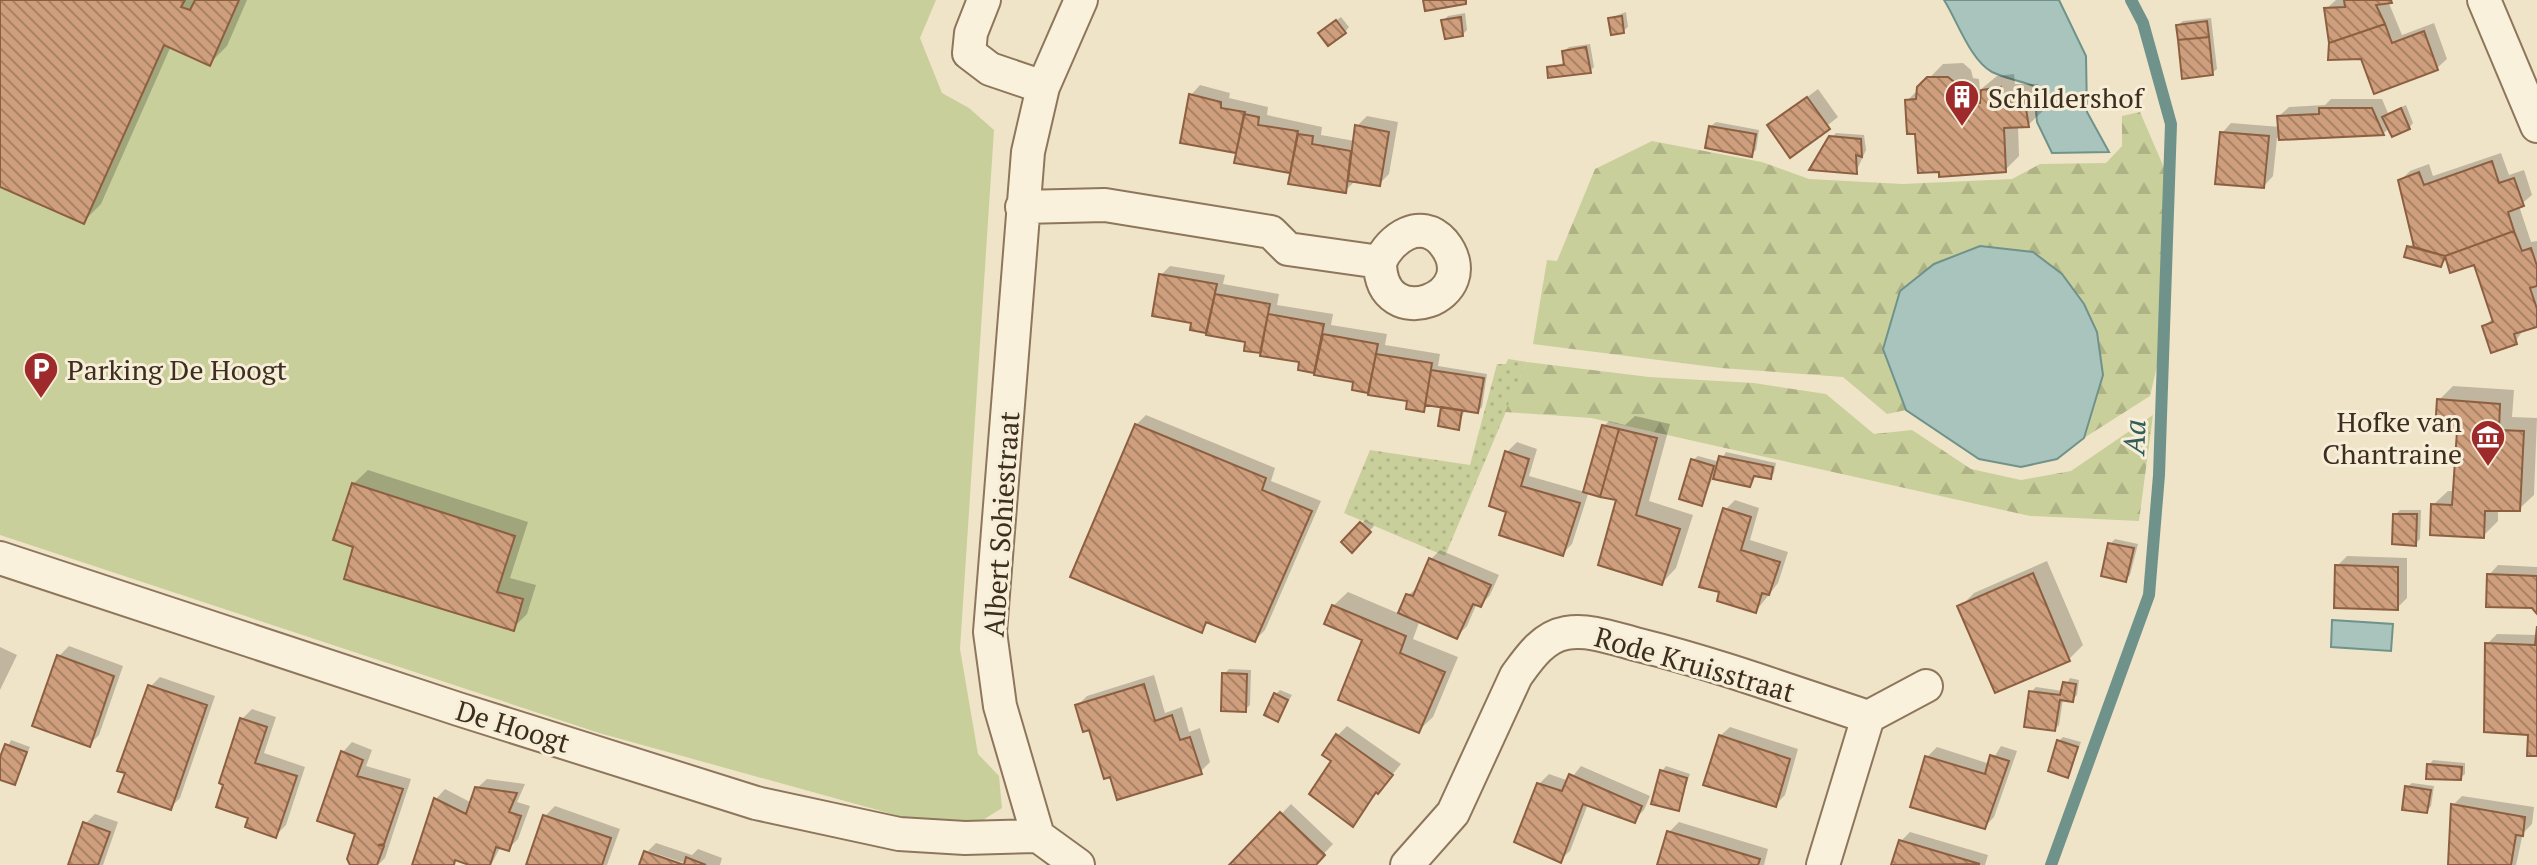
<svg xmlns="http://www.w3.org/2000/svg" width="2537" height="865" viewBox="0 0 2537 865" font-family="'PT Serif',serif">
<style>
.grass{fill:url(#grass-dots)}
.forest{fill:url(#forest-firs)}
.green{fill:#c9cf9b}
.water{fill:#a9c4bc;stroke:#6f938a;stroke-width:2}
.shadow{fill:#0003}
.lines{fill:none;stroke-linecap:round;stroke-linejoin:round}
.stream{stroke:#6f938a;stroke-width:12}
.building{fill:url(#building-back-hatch);stroke:#8d5f41;stroke-width:2}
.minor-casing{stroke:#8d765c;stroke-width:36}
.minor{stroke:#faf1dc;stroke-width:32}
.labels{text-anchor:middle;dominant-baseline:central;stroke-width:6;stroke-linejoin:round;paint-order:stroke}
.poi-label{font-size:28px;fill:#3d2e20;stroke:#f7eed8;text-anchor:start}
.street-label{font-size:28px;fill:#3d2e20;stroke:#f7eed8}
.water-label{font-size:30px;font-style:italic;fill:#2f5d5a;stroke:#f7eed8}
</style>
<defs>
<pattern id="grass-dots" width="8" height="8" patternUnits="userSpaceOnUse" patternTransform="scale(2)"><rect width="8" height="8" fill="#c9cf9b"/><path d="M2 2h.1M6 6h.1" fill="none" stroke="#aeb285" stroke-width="1.8" stroke-linecap="round"/></pattern>
<pattern id="forest-firs" width="22" height="20" patternUnits="userSpaceOnUse" patternTransform="scale(2)"><rect width="22" height="20" fill="#c9cf9b"/><path d="M5 1l3.5 6h-7zM16 11l3.5 6h-7z" fill="#aeb285"/></pattern>
<pattern id="building-back-hatch" width="6" height="6" patternUnits="userSpaceOnUse" patternTransform="scale(2)"><rect width="6" height="6" fill="#cf9f7d"/><path d="M-1 5l2 2M0 0l6 6M5-1l2 2" fill="none" stroke="#a98266"/></pattern>
</defs>
<rect width="100%" height="100%" fill="#f0e4c8"/>
<path class="grass" d="M1508,359L1527,362L1445,556L1344,513L1370,450L1470,465L1497,364H1506Z"/>
<path class="forest" d="M2140,112L2165,170L2158,362L2150,396L2084,438L2103,375L1883,349L1906,410L1887,414L1843,377L1721,368L1533,344L1547,260L1557,261L1595,169L1652,141L1762,162L1809,179L1903,184L2012,179L2040,164L2106,163L2122,146V116Z
M1527,362L1649,377L1754,383L1826,394L1874,434L1912,430L1971,469L2021,480L2071,471L2153,415L2139,521L2030,516L1591,418L1505,412Z"/>
<path class="green" d="M0,0H936L920,38L942,93L969,108L994,130L960,649L978,754L999,776L1002,808L975,825L910,819L599,733L0,535Z"/>
<path class="water" d="M1944,0H2059L2086,56L2087,112L2109,152L2052,153L2037,122L2034,86C2021,81 2004,78 1992,72C1970,60 1957,20 1944,0Z
M1980,246L2033,252L2062,274L2084,304L2097,332L2103,375L2084,438L2057,459L2021,467L1979,459L1906,410L1883,349L1900,291L1934,264Z
M2332,620L2393,624L2391,651L2331,647Z"/>
<path class="shadow" d="M0,0H247L227,46L209,64L171,46L101,204L83,222L0,184Z
M2336,0H2391L2388,1L2402,35L2434,23L2447,59L2437,68L2363,57L2330,58L2326,9Z
M1626,12L1628,27L1623,31L1610,18Z
M1465,13L1467,30L1462,35L1444,20L1448,16Z
M1341,17L1349,27L1345,32L1325,29Z
M2211,18L2217,69L2212,73L2178,25L2183,21Z
M1590,44L1594,67L1590,71L1549,68L1566,62L1564,51L1569,47Z
M1963,63L1971,70L1973,78L1979,79L1980,90L1997,76L2014,74L2015,84H2038L2043,111L2028,125L2018,126L2019,156L2005,170L1916,132L1907,101L1943,64Z
M1200,85L1230,93L1229,98L1268,107L1267,115L1322,127L1321,135L1355,141L1357,126L1367,116L1398,122L1389,174L1379,184L1356,180L1346,190L1292,171L1237,161L1239,152L1183,142L1191,95Z
M1818,89L1838,117L1790,155L1769,126Z
M2331,99H2382L2388,113L2406,105L2413,123L2409,128L2390,127L2384,133L2277,138L2273,176L2264,186L2222,133L2231,123L2280,127L2279,116L2289,107L2325,105Z
M1716,122L1759,130L1756,150L1751,155L1711,126Z
M1836,133L1864,135L1866,150L1856,172L1831,138Z
M2501,153L2509,175L2524,170L2532,195L2519,206L2531,242L2537,241V325L2524,329L2515,342L2484,327L2494,317L2476,262L2448,258L2441,265L2409,247L2415,242L2400,181L2410,171L2429,164L2433,176Z
M1170,266L1225,275L1223,284L1279,294L1277,305L1333,314L1331,325L1387,334L1385,345L1440,354L1438,366L1487,374L1482,407L1478,411L1465,409L1458,428L1444,405L1430,403L1423,410L1409,400L1355,389V380L1300,368L1302,360L1246,349L1248,341L1192,329L1194,321L1161,275Z
M2453,386L2514,390L2512,417L2537,418L2534,495L2519,509H2498V521L2483,536L2433,505L2448,491H2455L2459,429L2439,400Z
M1146,415L1275,468L1271,481L1321,501L1265,630L1255,640L1210,621L1201,630L1136,425Z
M1635,416L1670,424L1649,501L1693,515L1676,568L1662,583L1619,499L1589,491L1572,544L1563,553L1509,510L1507,452L1517,442L1537,449L1529,476L1585,492L1604,426L1609,421L1625,425Z
M1726,452L1776,463L1774,473L1770,477L1756,475L1749,485L1713,477L1702,504L1693,460L1698,456L1720,462Z
M368,470L528,522L510,578L536,585L527,614L513,628L356,545L353,484Z
M1735,500L1759,508L1750,540L1788,552L1778,583L1756,611L1725,510Z
M2400,510H2421L2420,539L2415,544L2395,515Z
M1366,519L1374,526L1352,550L1344,542Z
M2115,539L2138,544L2130,575L2126,579L2110,544Z
M1440,550L1499,575L1490,595L1481,605L1477,603L1467,626L1457,636L1420,620L1413,639L1458,657L1433,717L1418,731L1365,639L1333,606L1348,592L1400,614L1408,595L1420,586L1431,559Z
M2347,556L2407,558V598L2397,608L2337,566Z
M2047,561L2083,645L2069,659L1996,691L1960,607L1974,593Z
M2498,565L2537,567V611L2489,575Z
M2497,634L2537,635V754L2487,644Z
M69,646L123,666L99,735L89,745L59,656Z
M0,647L17,655L0,690Z
M1229,669L1251,670L1250,705L1245,710L1224,674Z
M1154,675L1165,713L1182,707L1189,732L1200,728L1210,762L1200,772L1090,727L1077,706L1087,696Z
M160,677L215,696L180,798L170,808L150,687Z
M2070,678L2079,680L2077,695L2072,700L2063,699L2059,725L2055,729L2031,692L2036,687L2063,691Z
M1280,690L1292,695L1278,719L1276,694Z
M252,709L276,717L264,753L305,767L286,825L276,835L251,816L221,782L242,719Z
M1347,726L1401,764L1352,824L1334,760L1338,735Z
M1730,727L1798,749L1785,795L1775,805L1720,736Z
M2063,737L2081,742L2068,776L2059,741Z
M11,740L30,747L15,783L0,778V763Z
M352,742L372,750L366,766L411,779L385,858L378,865H352L358,833L343,752Z
M2001,746L2017,751L1994,817L1984,827L1927,757L1937,747L1990,764Z
M2433,760L2465,763V774L2460,778L2429,765Z
M1581,766L1650,796L1644,810L1634,820L1588,804L1570,851L1560,860L1517,841L1539,784L1549,774L1569,781Z
M1666,766L1690,774L1678,809L1662,771Z
M487,779L525,784L517,802L530,806L518,839L509,848L501,846L491,865H475L458,859L452,865H414L436,799L445,789L472,803L477,788Z
M2412,783L2434,786L2431,806L2427,811L2407,787Z
M2462,796L2534,807L2532,824L2523,833L2516,865H2461L2453,805Z
M1291,804L1333,844L1313,865H1232Z
M555,806L620,829L607,865H528L545,816Z
M95,814L118,822L103,865H70L85,824Z
M1679,822L1768,849L1764,865H1659L1669,832Z
M1910,832L1988,855L1985,865H1893L1900,842Z
M656,843L692,855L698,849L722,858L720,865H690L648,851V855L678,865H642L646,853Z"/>
<g class="lines">
<path class="stream" d="M2051,865L2149,595L2159,475L2171,124L2143,23L2131,0"/>
</g>
<path class="building" d="M0,0H185L181,7L190,10L195,0H239L210,66L164,45L84,224L0,187Z
M1423,0H1466V4L1425,11Z
M2344,0H2391L2392,3L2376,5L2385,24L2329,43L2324,8L2345,7Z
M1622,16L1624,33L1611,35L1608,18Z
M1461,17L1463,36L1445,39L1441,20Z
M1336,20L1346,33L1328,46L1318,33Z
M2207,21L2209,37L2178,40L2176,25Z
M2385,24L2392,43L2424,31L2438,70L2374,94L2361,59L2328,60L2329,43Z
M2209,37L2213,75L2182,79L2178,40Z
M1586,47L1591,73L1548,78L1547,67L1564,65L1562,51Z
M1927,77H1948L1958,85L1959,91L1965,93L1966,103H1980L1981,90L2001,87L2002,97H2024L2029,127L2004,128L2006,172L1939,177V172L1918,173L1915,134H1907L1905,100L1916,99L1917,87Z
M1189,94L1221,102V108L1245,112L1236,153L1180,143Z
M1807,97L1830,129L1790,158L1767,125Z
M2319,108H2372L2384,135L2279,140L2277,116L2319,114Z
M2401,108L2410,129L2392,137L2382,117Z
M1244,114L1259,117L1258,125L1298,131L1290,173L1234,163Z
M1355,125L1389,132L1380,186L1348,181Z
M1709,126L1756,134L1752,157L1705,148Z
M2220,132L2269,136L2264,188L2215,184Z
M1298,134L1313,136L1312,144L1351,151L1346,193L1288,184Z
M1829,136L1861,139L1862,157L1856,155L1857,174L1809,170Z
M2492,161L2499,183L2514,178L2524,206L2508,212L2514,231L2445,256L2414,247L2398,180L2419,172L2424,185Z
M2514,231L2522,251L2531,248L2537,266V286L2530,288L2537,309V327L2514,334L2517,344L2491,353L2482,326L2493,322L2474,265L2450,273L2445,256Z
M2407,246L2445,256L2441,267L2404,257Z
M1159,274L1217,284L1206,333L1190,330L1191,323L1152,316Z
M1215,294L1270,304L1260,353L1244,351L1245,342L1206,335Z
M1268,314L1324,324L1314,373L1298,370L1299,362L1260,356Z
M1323,334L1378,344L1368,393L1352,390L1353,382L1314,375Z
M1376,354L1432,363L1424,412L1406,409L1407,401L1368,395Z
M1431,370L1484,378L1478,413L1425,405Z
M2437,399L2500,404L2499,430L2524,431L2520,511H2485L2484,538L2430,535L2431,504L2452,505L2457,431L2435,430Z
M1441,407L1462,410L1459,430L1438,426Z
M1135,424L1266,478L1262,490L1312,511L1255,642L1206,622L1202,633L1070,577Z
M1602,425L1619,429L1600,497L1583,492Z
M1619,429L1657,438L1636,515L1680,529L1662,585L1598,565L1616,500L1600,497Z
M1505,451L1529,459L1521,486L1580,503L1563,556L1499,535L1506,512L1489,506Z
M1719,456L1773,467L1771,479L1754,476L1750,487L1713,479Z
M1691,459L1714,466L1702,506L1679,499Z
M352,483L515,536L497,592L523,599L514,631L344,579L353,547L333,540Z
M1723,508L1751,517L1741,550L1780,562L1769,595L1762,593L1756,613L1717,601L1719,592L1699,587Z
M2393,514H2417L2416,546L2392,544Z
M1360,522L1371,532L1352,553L1341,542Z
M2108,543L2134,548L2126,582L2101,576Z
M1429,558L1491,585L1481,607L1473,604L1457,639L1398,613L1406,594L1413,596Z
M2335,565L2398,567V610L2334,608Z
M2033,573L2070,661L1995,693L1957,606Z
M2487,574L2537,576V614L2532,608L2486,607Z
M1332,605L1406,636L1400,653L1445,672L1419,733L1338,700L1362,640L1324,624Z
M2537,626V756H2527L2528,735L2484,732L2485,643L2535,645Z
M57,655L114,676L90,747L32,726Z
M1222,673L1247,674L1246,712L1221,711Z
M2063,682L2076,684L2073,702L2060,700L2055,731L2024,727L2029,691L2060,695Z
M1144,684L1155,721L1172,715L1180,740L1190,737L1202,774L1117,800L1110,777L1104,779L1089,730L1083,732L1075,705Z
M148,685L207,705L171,810L118,792L125,773L117,771Z
M1274,693L1288,700L1278,722L1264,715Z
M240,718L267,727L255,763L297,776L276,838L245,827L248,818L216,807L223,785L219,783Z
M1336,734L1393,775L1378,794L1376,792L1353,827L1309,794L1331,761L1322,755Z
M1719,735L1790,759L1776,807L1703,785Z
M2057,740L2078,747L2068,778L2048,771Z
M5,744L27,752L15,785L0,780V757Z
M341,751L363,760L357,776L403,789L384,844L378,845L384,846L377,865H350L347,859L355,834L317,821Z
M1990,755L2009,761L1985,829L1910,807L1925,756L1985,774Z
M2427,764L2462,767L2461,780L2426,779Z
M1660,770L1687,778L1679,811L1651,804Z
M1569,774L1642,806L1635,823L1583,804L1561,863L1514,842L1537,783L1562,791Z
M2405,786L2431,790L2427,813L2402,810Z
M475,787L517,793L509,812L521,816L509,851L496,847L490,865H469L455,860L454,865H412L434,798L466,814Z
M2451,804L2525,817L2523,836L2516,835L2511,865H2448Z
M1280,812L1325,855L1316,865H1229Z
M543,815L611,838L602,865H526Z
M83,822L110,832L98,865H68Z
M1667,831L1760,859L1758,865H1657Z
M1899,840L1980,864L1891,865Z
M644,851L684,865L686,857L706,865H639Z"/>
<g class="lines">
<defs>
<path id="minor" d="M984,0L971,33L969,53L990,69L1043,87
M2484,0L2537,126
M1022,207L1105,205L1271,232L1288,249L1380,262C1380,337 1488,297 1443,242C1421,217 1390,238 1380,262
M0,558L458,709L756,803L899,834L965,838L1038,836
M1868,717L1926,686
M1038,836L1000,706L990,632L1028,152L1043,87L1081,0
M1038,836L1078,865
M1407,865L1453,813L1516,676C1529,658 1543,637 1566,633C1591,629 1615,639 1639,645C1716,664 1792,692 1868,717L1823,865"/>
</defs>
<use href="#minor" class="minor-casing"/>
<use href="#minor" class="minor"/>
</g>
<defs>
<symbol id="building-pin" viewBox="-11 -11 22 30"><path d="M0 17L-7.5 6A9.5 9.5 0 1 1 7.5 6Z" fill="#9e2a2b" stroke="#f7eed8"/><path d="M-4-6H4V6H1V3H-1V6H-4ZM-2.5-4.3h1.7v1.8h-1.7ZM.8-4.3h1.7v1.8H.8ZM-2.5-1h1.7V.8h-1.7ZM.8-1h1.7V.8H.8Z" fill="#fff"/></symbol>
<symbol id="parking-pin" viewBox="-11 -11 22 30"><path d="M0 17L-7.5 6A9.5 9.5 0 1 1 7.5 6Z" fill="#9e2a2b" stroke="#f7eed8"/><path d="M-3.5-5.5H1a3.5 3.5 0 0 1 0 7H-1V5.5H-3.5ZM-1-3.4V-.6H.8a1.4 1.4 0 0 0 0-2.8Z" fill="#fff"/></symbol>
<symbol id="museum-pin" viewBox="-11 -11 22 30"><path d="M0 17L-7.5 6A9.5 9.5 0 1 1 7.5 6Z" fill="#9e2a2b" stroke="#f7eed8"/><path d="M0-6L6-3V-2H-6V-3ZM-5-1h2V3h-2ZM-1-1h2V3h-2ZM3-1h2V3H3ZM-6 4H6V6H-6Z" fill="#fff"/></symbol>
</defs>
<g fill-rule="evenodd">
<use href="#building-pin" x="1942" y="77" width="40" height="54"/>
<use href="#parking-pin" x="21" y="349" width="40" height="54"/>
<use href="#museum-pin" x="2468" y="417" width="40" height="54"/>
</g>
<g class="labels">
<g class="poi-label">
<text x="1988" y="97">Schildershof</text>
<text x="67" y="369">Parking De Hoogt</text>
<text x="2462" y="421" text-anchor="end">Hofke van<tspan x="2462" dy="32">Chantraine</tspan></text>
</g>
<g class="street-label">
<text transform="translate(1001 524) rotate(-86)">Albert Sohiestraat</text>
<text transform="translate(1695 664) rotate(16)">Rode Kruisstraat</text>
<text transform="translate(513 726) rotate(17)">De Hoogt</text>
</g>
<g class="water-label">
<text transform="translate(2134 437) rotate(-88)">Aa</text>
</g>
</g>
</svg>
